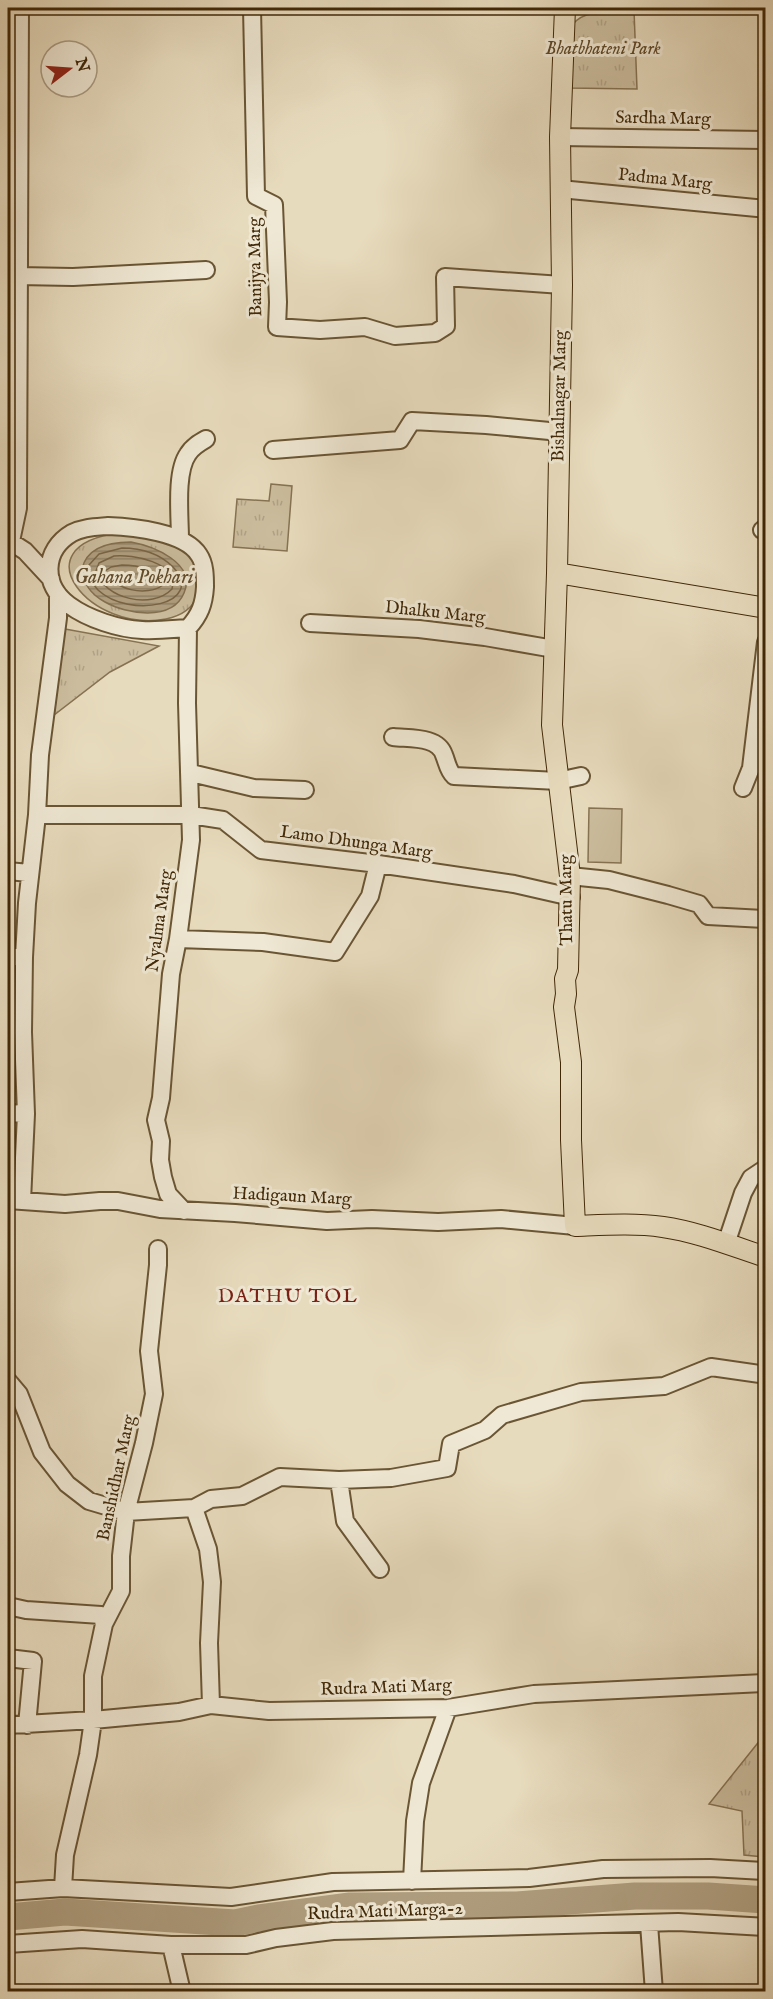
<svg xmlns="http://www.w3.org/2000/svg" width="773" height="1999" viewBox="0 0 773 1999" font-family="'IM FELL English',serif">
<style>
.grass{fill:url(#grass-tufts);stroke:#867252;stroke-width:1.5}
.pitch{fill:#cbbd9e;stroke:#867252;stroke-width:1.5}
.water{fill:url(#water-rules);stroke:#836f4f;stroke-width:1.5}
.lines{fill:none;stroke-linecap:round;stroke-linejoin:round}
.shore{stroke:#786343;stroke-width:1.5}
.river{stroke:#af9e7f;stroke-width:27}
.minor-casing{stroke:#6a5534;stroke-width:20}
.major-casing{stroke:#412807;stroke-width:22}
.minor{stroke:#efe8d4;stroke-width:16}
.major{stroke:#e7dbbd;stroke-width:20}
.labels{text-anchor:middle;dominant-baseline:central;stroke-width:6;stroke-linejoin:round;paint-order:stroke}
.park-label{font-size:18px;font-style:italic;fill:#5d4625;stroke:#efe8d4}
.street-label{font-size:18px;fill:#412807;stroke:#efe8d4}
.water-label{font-size:20px;font-style:italic;fill:#624b2b;stroke:#efe8d4}
.neighbourhood-label{font-size:20px;letter-spacing:1.5px;fill:#7a1f14;stroke:#efe8d4}
</style>
<defs>
<pattern id="grass-tufts" width="24" height="20" patternUnits="userSpaceOnUse" patternTransform="scale(1.5)"><rect width="24" height="20" fill="#cbbd9e"/><path d="M3 7l-1-3M5 7V3M7 7l1-3M15 17l-1-3M17 17v-4M19 17l1-3" fill="none" stroke="#b0a287"/></pattern>
<pattern id="water-rules" width="6" height="5" patternUnits="userSpaceOnUse" patternTransform="scale(1.5)"><rect width="6" height="5" fill="#af9e7f"/><path d="M0 2.5h6" fill="none" stroke="#908166"/></pattern>
</defs>
<rect width="100%" height="100%" fill="#e7dbbd"/>
<filter id="stains"><feTurbulence type="fractalNoise" baseFrequency=".00333" numOctaves="4"/><feColorMatrix values="0 0 0 0 .2 0 0 0 0 .09 0 0 0 0 .02 0 0 0 .5 -.17"/></filter>
<radialGradient id="worn" r=".72"><stop offset=".6" stop-color="#630" stop-opacity="0"/><stop offset="1" stop-color="#630" stop-opacity=".3"/></radialGradient>
<path class="grass" d="M634,10L637,89L569,88L573,24C586,8 615,12 634,10Z
M271,484L292,486L287,551L233,547L237,499L269,501Z
M119,533C139,534 184,542 194,561C196,565 196,570 197,574C199,583 201,588 197,596C192,610 180,616 166,619C92,634 17,546 119,533Z
M65,629L159,646L110,672L54,715Z
M765,1734V1857L744,1855L742,1811L709,1804Z"/>
<path class="pitch" d="M589,808L622,809L621,863L588,862Z"/>
<path class="water" d="M131,542C153,546 197,563 184,593C172,622 126,614 105,602C92,595 83,584 82,569C87,546 111,542 131,542Z"/>
<g class="lines">
<path class="shore" d="M122,548C141,548 159,553 173,567C207,604 130,620 98,590C91,582 87,575 89,565L99,554Z
M114,556C132,554 179,562 172,589C152,610 104,599 96,571L99,563Z
M122,565C137,565 158,569 163,585C147,597 113,590 105,571L111,567Z"/>
<path class="river" d="M8,1917L65,1912L235,1923L259,1918L350,1906L517,1905L635,1896H708L766,1900"/>
<defs>
<path id="minor" d="M252,8L256,196L274,205L278,302L277,327L320,330L365,327L395,336L435,333L446,326L445,277L562,285
M560,137L766,140
M560,189L766,209
M18,276L73,277L206,270
M273,450L400,440L412,421L486,425L560,432
M108,526C133,527 185,532 199,555C205,564 205,576 205,587C204,604 200,615 188,628C173,629 157,631 142,630C119,629 88,619 69,605C42,585 43,550 72,533C84,527 96,527 108,526Z
M762,530L766,531
M180,539C180,517 175,472 188,454C192,447 199,443 206,439
M8,540L25,551L51,579
M11,541L18,508L20,8
M310,623L419,629L485,637L554,649
M393,737C410,739 438,736 444,755C447,762 448,771 454,776L558,781L581,776
M191,773L254,788L305,790
M743,788L751,768L766,642
M37,815H191L223,820L261,850L378,864L514,884L571,897
M8,871L29,873
M570,876L609,880L668,895L699,904L708,916L766,919
M178,939L263,942L335,952L370,896L378,864
M8,957H24
M8,1113L26,1114
M8,1200L65,1204L100,1201H118L160,1209L235,1213L327,1221L372,1219L438,1222L501,1219L575,1226
M22,1201L26,1114L23,1032L24,957L27,903L37,815L40,755L58,618V594
M184,1211L168,1194L163,1177L160,1160L161,1141L156,1120L161,1098L171,974L178,939L191,840L187,703L188,628
M726,1244L743,1193L751,1178L766,1168
M8,1381L19,1394L42,1452L67,1484L89,1501L126,1512L194,1508L211,1499L242,1496L280,1477L339,1480L391,1478L447,1468L451,1444L485,1430L502,1415L581,1392L664,1386L711,1367L766,1375
M339,1480L345,1521L380,1569
M194,1508L208,1549L212,1582L209,1643L211,1705
M8,1606L26,1610L101,1615L104,1624
M8,1658L33,1661L27,1725
M8,1725L93,1720L179,1712L211,1705L269,1711L448,1708L534,1694L766,1683
M412,1881L415,1821L421,1783L448,1708
M63,1888L65,1855L88,1755L93,1720V1676L104,1624L121,1591V1556L126,1512L144,1443L154,1394L149,1351L158,1265V1249
M8,1892L63,1888L231,1897L333,1882L529,1878L603,1869L710,1868L766,1871
M649,1924L654,1992
M8,1944L82,1939L171,1945H246L276,1938L333,1931L678,1922L766,1927
M171,1945L182,1992"/>
<path id="major" d="M565,8L560,137L562,285L557,573L766,608
M557,573L552,725L570,876L568,970L565,979L566,994L564,1007L571,1062V1140L575,1226C604,1225 634,1223 663,1227C698,1232 732,1246 766,1257"/>
</defs>
<use href="#minor" class="minor-casing"/>
<use href="#major" class="major-casing"/>
<use href="#minor" class="minor"/>
<use href="#major" class="major"/>
</g>
<g class="labels">
<g class="park-label">
<text x="603" y="49">Bhatbhateni Park</text>
</g>
<g class="street-label">
<text transform="translate(663 119) rotate(1)">Sardha Marg</text>
<text transform="translate(665 180) rotate(6)">Padma Marg</text>
<text transform="translate(256 267) rotate(-91)">Banijya Marg</text>
<text transform="translate(560 396) rotate(-89)">Bishalnagar Marg</text>
<text transform="translate(435 613) rotate(6)">Dhalku Marg</text>
<text transform="translate(356 843) rotate(8)">Lamo Dhunga Marg</text>
<text transform="translate(567 900) rotate(-91)">Thatu Marg</text>
<text transform="translate(160 921) rotate(-82)">Nyalma Marg</text>
<text transform="translate(292 1197) rotate(3)">Hadigaun Marg</text>
<text transform="translate(117 1478) rotate(-78)">Banshidhar Marg</text>
<text transform="translate(386 1688) rotate(-2)">Rudra Mati Marg</text>
<text transform="translate(385 1912) rotate(-2)">Rudra Mati Marga-2</text>
</g>
<g class="water-label">
<text x="134" y="577">Gahana Pokhari</text>
</g>
<g class="neighbourhood-label">
<text x="288" y="1296">DATHU TOL</text>
</g>
</g>
<rect width="773" height="1999" fill="none" stroke="#e7dbbd" stroke-width="30"/>
<rect x="9" y="9" width="755" height="1981" fill="none" stroke="#412807" stroke-width="3"/>
<rect x="15" y="15" width="743" height="1969" fill="none" stroke="#412807" stroke-width="1.5"/>
<g transform="translate(69 69) rotate(73)"><circle r="28" fill="#efe8d4" stroke="#a99b82" stroke-width="1.5"/>
<path d="M0-4.5L10 22L0 15L-10 22Z" fill="#8f2418"/>
<text y="-9" font-size="16" font-weight="bold" text-anchor="middle" fill="#412807">N</text>
</g>
<rect width="100%" height="100%" filter="url(#stains)"/>
<rect width="100%" height="100%" fill="url(#worn)"/>
</svg>
